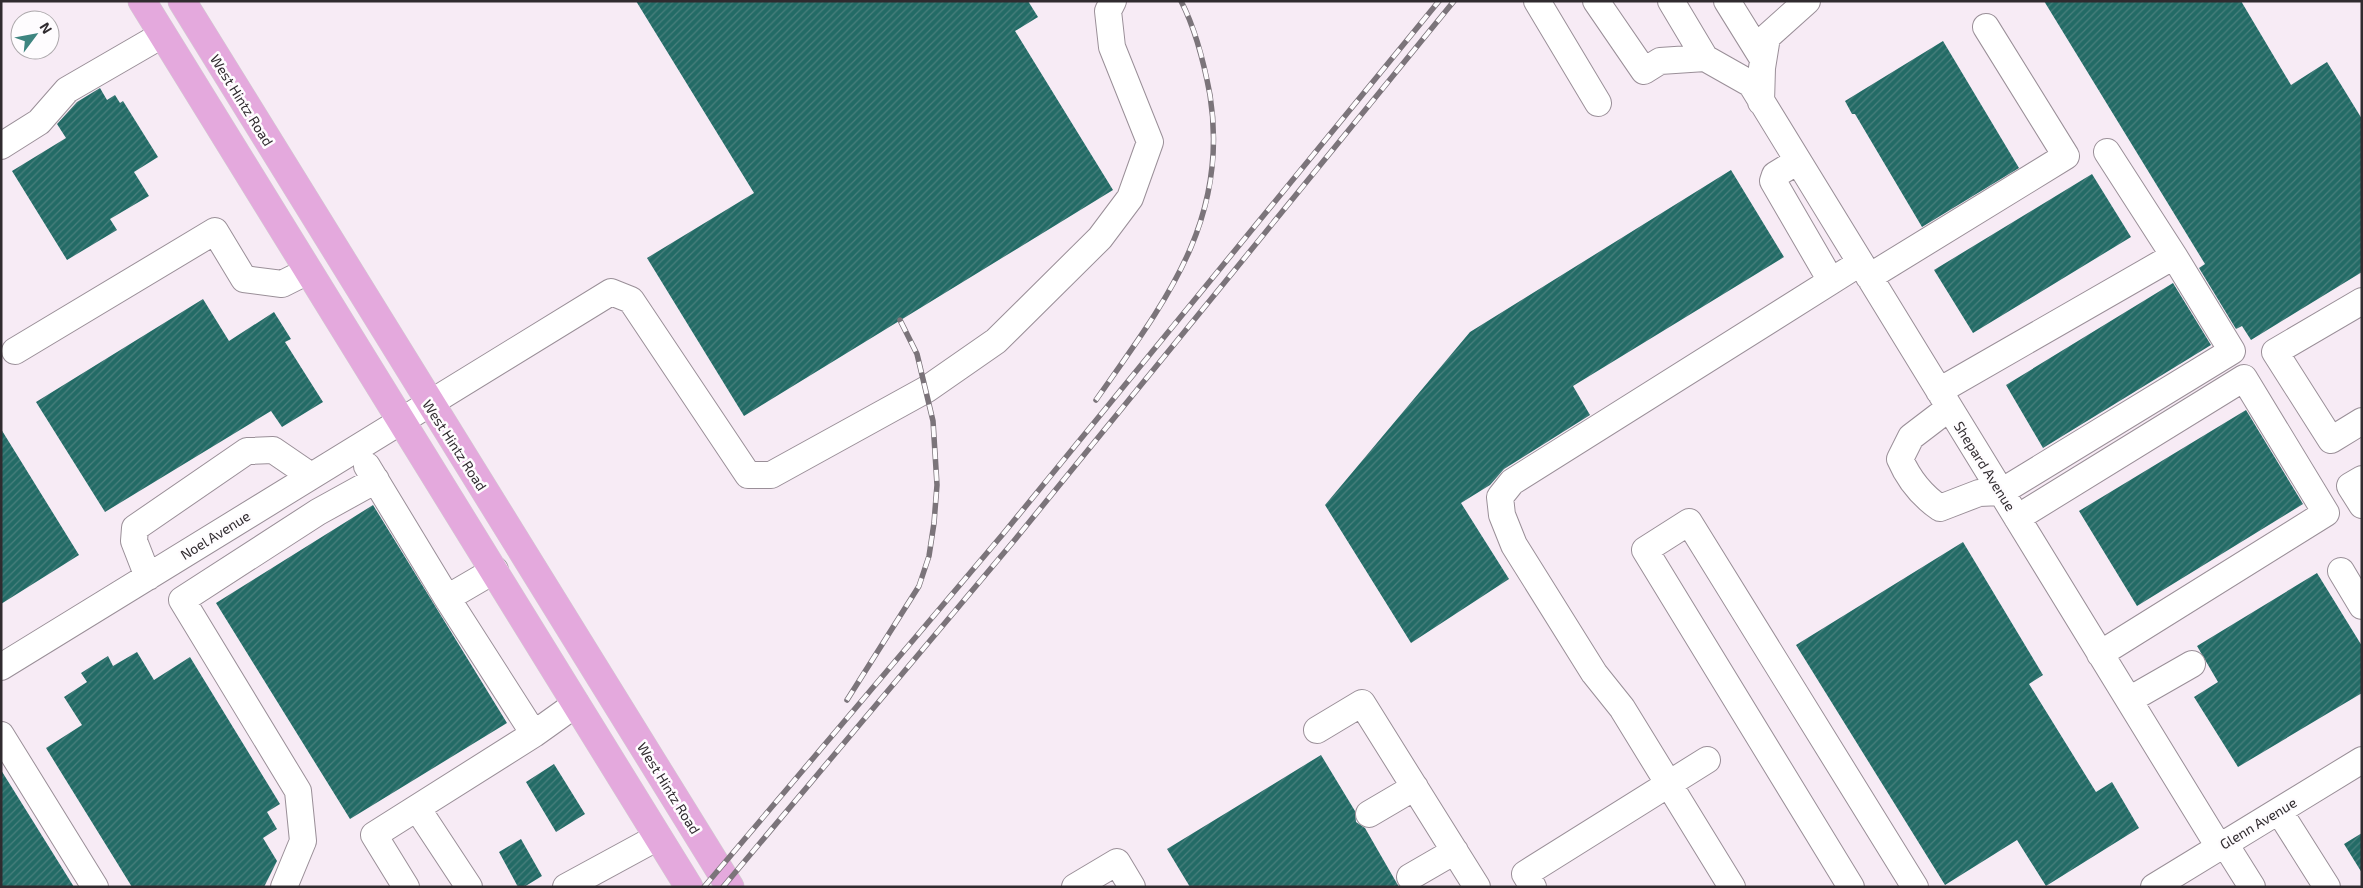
<svg xmlns="http://www.w3.org/2000/svg" width="2363" height="888" viewBox="0 0 2363 888" font-family="'Exo 2',sans-serif">
<style>
.building{fill:url(#building-hatch)}
.lines{fill:none;stroke-linecap:round;stroke-linejoin:round}
.minor-casing{stroke:#9a8f98;stroke-width:28}
.major-casing{stroke:#d1d0d1;stroke-width:29}
.minor{stroke:#fff;stroke-width:26}
.major{stroke:#e4a9dd;stroke-width:28}
.rail-casing{stroke:#7b747a;stroke-width:5.5}
.rail{stroke:#fefcfe;stroke-width:4;stroke-dasharray:11;stroke-linecap:butt}
.labels{text-anchor:middle;dominant-baseline:central;stroke-width:5;stroke-linejoin:round;paint-order:stroke}
.street-label{font-size:14px;fill:#302b2f;stroke:#fefcfe}
</style>
<defs>
<pattern id="building-hatch" width="6" height="6" patternUnits="userSpaceOnUse" patternTransform="scale(1.25)"><rect width="6" height="6" fill="#236b66"/><path d="M-1 1l2-2M0 6l6-6M5 7l2-2" fill="none" stroke="#4a807d"/></pattern>
</defs>
<rect width="100%" height="100%" fill="#f7ebf5"/>
<path class="building" d="M636,1H1028L1038,17L1015,31L1113,190L744,416L647,258L754,193Z
M2044,1H2241L2291,85L2327,62L2362,119V272L2251,340L2242,326L2236,329L2199,268L2205,264Z
M1943,41L2019,168L1922,227L1855,114H1852L1845,101Z
M100,88L107,100L115,95L120,103L123,101L158,157L134,172L149,196L110,219L117,230L67,260L12,171L66,138L57,124L77,102Z
M1731,170L1784,257L1573,386L1590,415L1504,469L1490,485L1461,503L1509,579L1411,643L1325,505L1470,332Z
M2092,174L2131,237L1973,333L1934,270Z
M2173,283L2211,345L2043,448L2006,385Z
M203,299L229,341L274,312L291,339L285,342L323,402L282,427L271,411L105,512L36,402Z
M2246,410L2303,504L2137,606L2079,511Z
M1,429L79,555L1,604Z
M373,505L507,723L350,819L216,603Z
M1963,542L2043,675L2029,684L2096,792L2112,782L2139,828L2046,886L2017,840L1945,885L1796,645Z
M2317,573L2362,646V693L2238,767L2194,697L2218,682L2197,646Z
M137,652L154,680L190,657L280,804L267,812L277,829L263,838L277,861L264,887H132L46,748L82,725L64,697L87,682L81,673L108,656L113,666Z
M1321,755L1355,811L1356,822L1365,828L1399,887H1190L1167,849Z
M554,764L585,814L556,832L526,782Z
M1,770L74,887H1Z
M2362,833V873L2344,844Z
M521,839L542,876L524,887H518L499,852Z"/>
<g class="lines">
<defs>
<path id="minor" d="M1537,1L1598,103
M1596,1L1644,71L1660,61L1705,58
M1671,1L1705,58L1751,84L2219,847
M1727,1L1763,59
M1761,102L1762,68L1767,37L1807,1
M1,146L39,122L67,90L162,35
M2107,152L2174,256
M1798,161L1775,175L1773,181L1831,281
M1869,277L2066,156L1986,27
M2362,301L2275,352L2331,440L2362,421
M15,351L215,231L244,279L282,284L308,271
M1939,391L2174,256L2232,351L2001,492L1979,493L1940,508C1921,495 1909,480 1900,459L1911,437L1949,408
M367,466L447,598
M2362,479L2350,486L2362,505
M2017,518L2244,378L2326,513L2100,654
M495,570L447,598L534,734
M2341,571L2362,606
M148,577L134,541L135,528L247,451L273,450L311,476
M1,667L611,292L631,300L748,475H771L927,389L996,341L1100,238L1130,198L1150,142L1112,47L1108,11L1113,1
M2129,700L2192,664
M1317,730L1362,703L1477,887
M1,735L95,887
M417,808L469,887
M2279,811L2327,887
M1369,814L1415,787
M2225,844L2252,887
M1410,877L1455,851
M284,887L303,841L298,791L182,600L318,512L376,480
M406,887L374,835L534,734L576,704
M566,887L658,837
M1075,887L1117,862L1132,887
M1533,887L1525,874L1707,760
M1732,887L1622,708L1594,673L1514,545L1502,515L1500,497L1512,482L1860,263
M1851,887L1645,550L1689,522L1915,887
M2154,887L2362,760"/>
<path id="major" d="M142,1L689,887
M182,1C363,297 548,591 730,887"/>
</defs>
<use href="#minor" class="minor-casing"/>
<use href="#major" class="major-casing"/>
<use href="#minor" class="minor"/>
<use href="#major" class="major"/>
<defs>
<path id="rail" d="M1096,400C1164,303 1230,221 1210,95C1204,63 1196,30 1181,1
M847,700L919,586L929,556L934,523L937,485L933,421L917,354L900,320
M704,887L1003,534L1439,1
M723,887L1013,542L1454,1"/>
</defs>
<use href="#rail" class="rail-casing"/>
<use href="#rail" class="rail"/>
</g>
<g class="labels">
<g class="street-label">
<text transform="translate(242 100) rotate(58)">West Hintz Road</text>
<text transform="translate(455 445) rotate(57)">West Hintz Road</text>
<text transform="translate(1985 466) rotate(58)">Shepard Avenue</text>
<text transform="translate(215 535) rotate(-32)">Noel Avenue</text>
<text transform="translate(669 788) rotate(58)">West Hintz Road</text>
<text transform="translate(2258 823) rotate(-31)">Glenn Avenue</text>
</g>
</g>
<rect width="2363" height="888" fill="none" stroke="#302b2f" stroke-width="5"/>
<g transform="translate(35 35) rotate(58)"><circle r="24" fill="#fefcfe" stroke="#aca8ab"/>
<path d="M0-4L9 19L0 12L-9 19Z" fill="#3e8580"/>
<text y="-8" font-size="14" font-weight="bold" text-anchor="middle" fill="#302b2f">N</text>
</g>
</svg>
